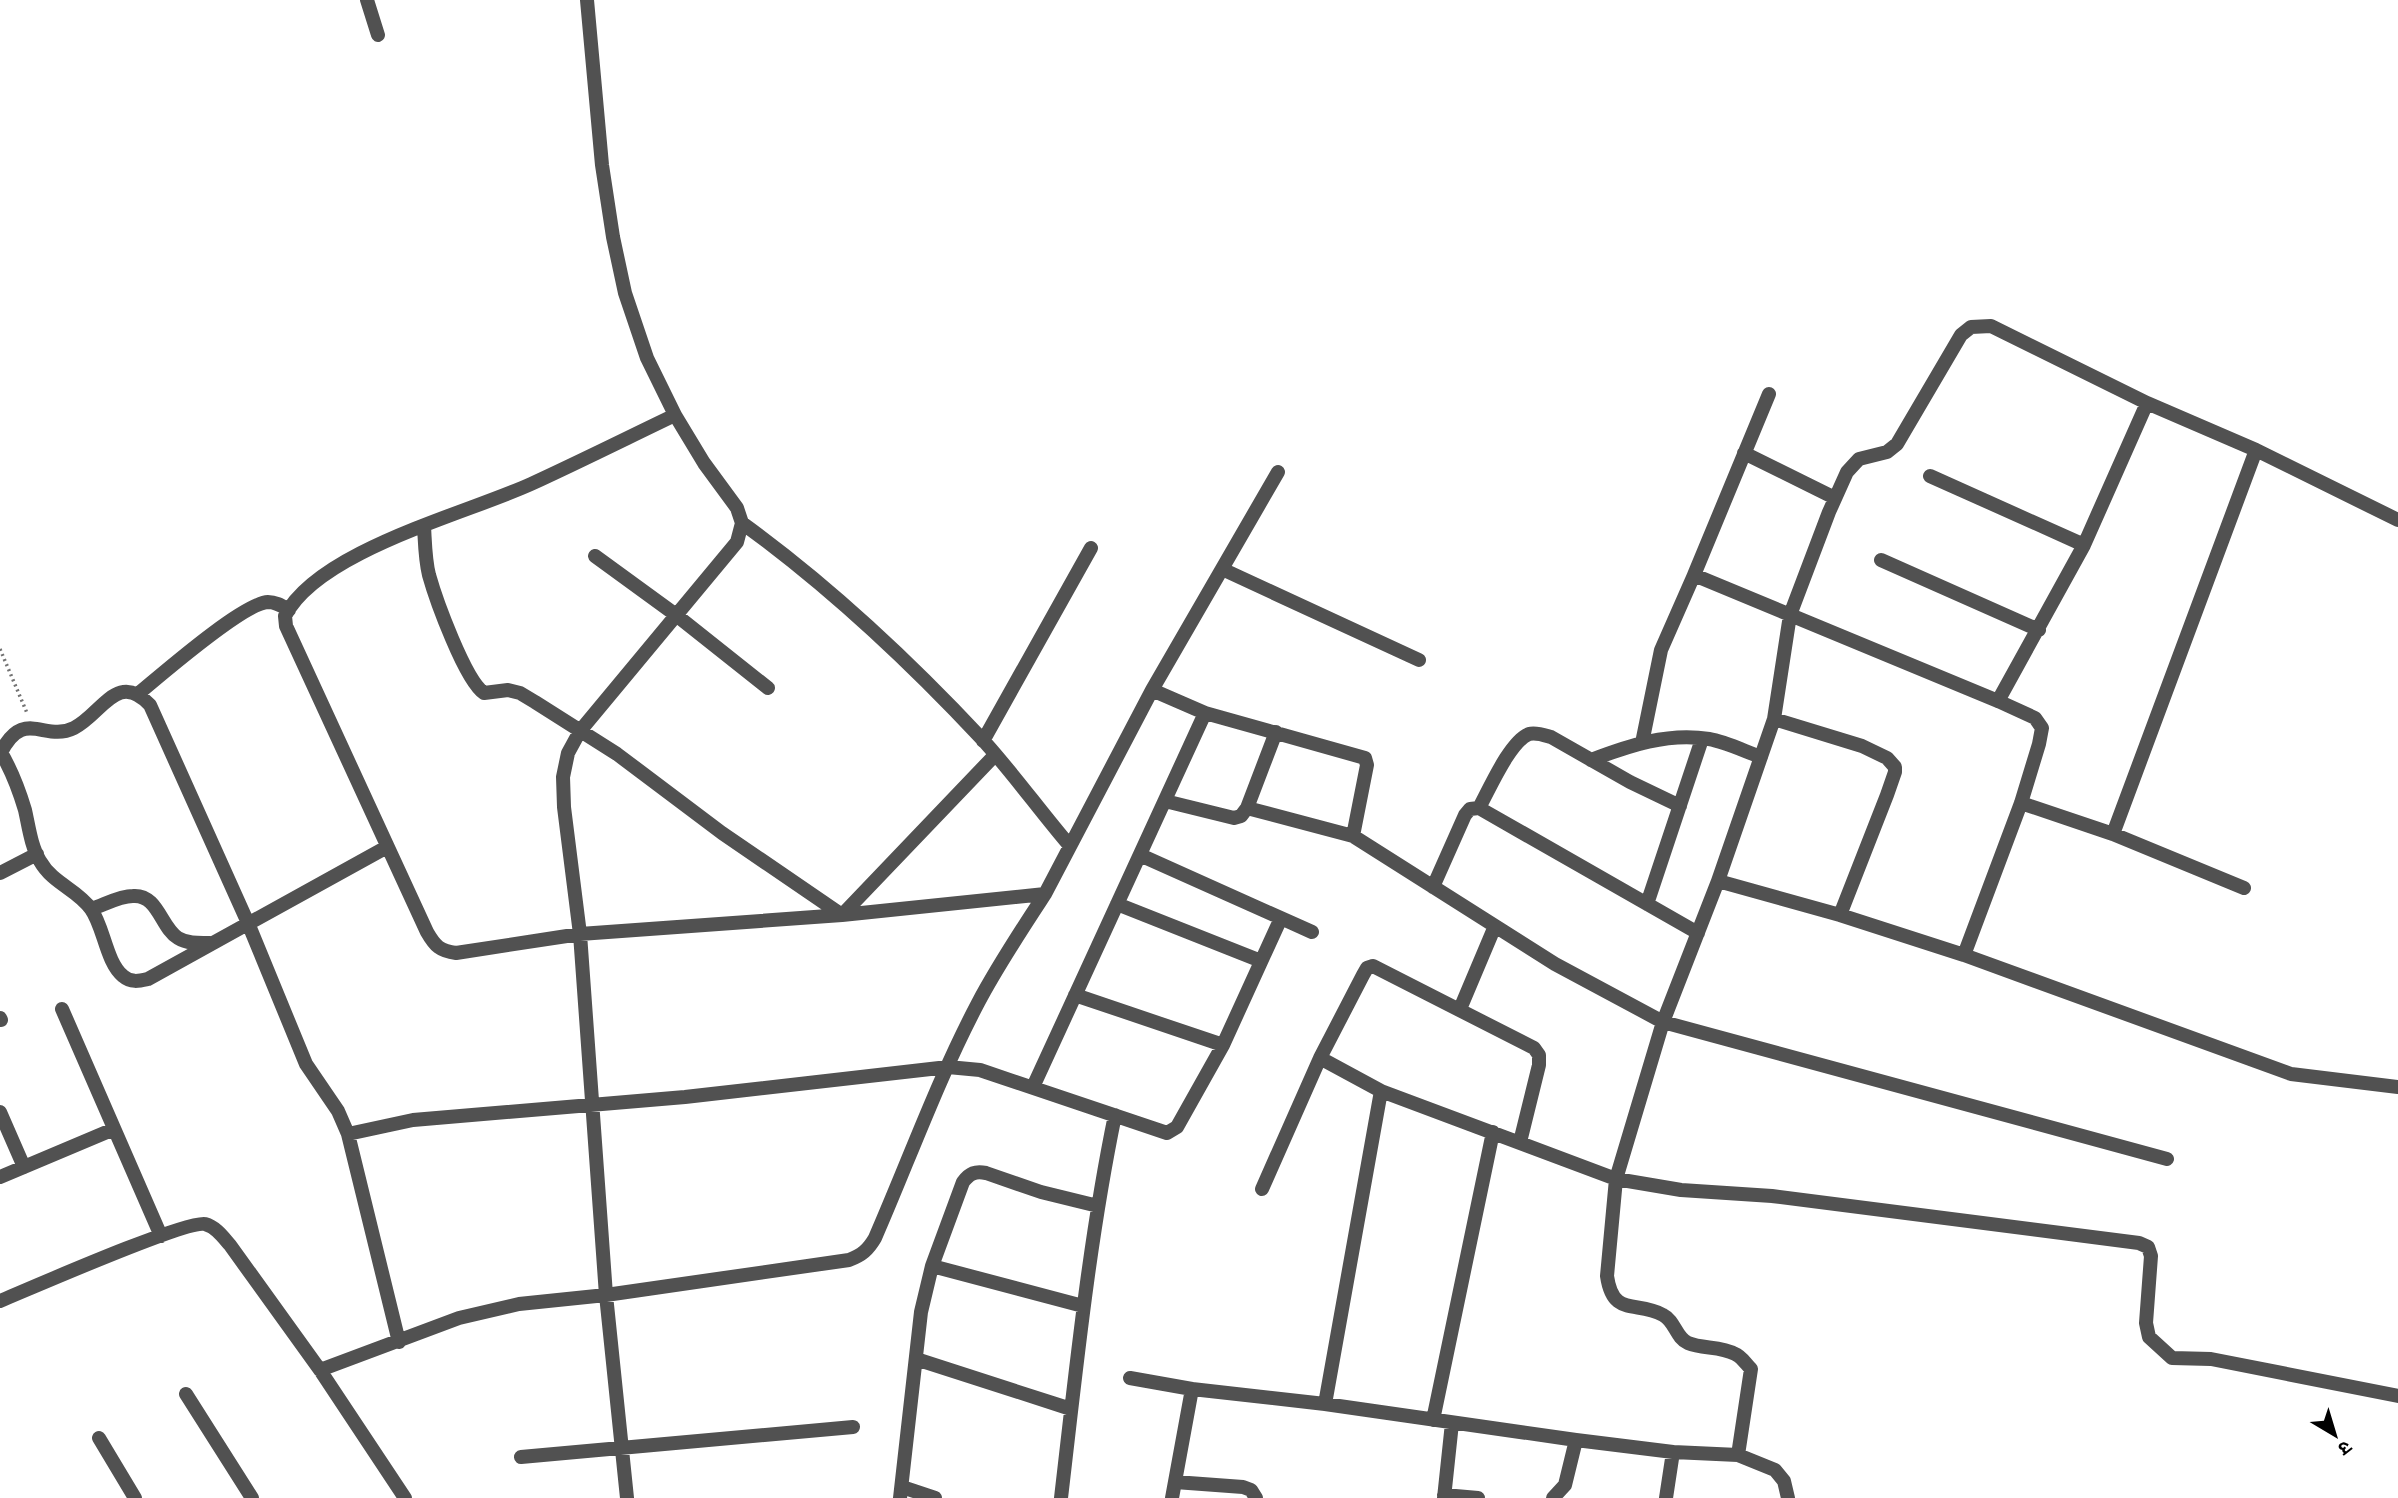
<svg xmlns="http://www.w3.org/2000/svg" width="2398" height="1498" viewBox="0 0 2398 1498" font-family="'Golos Text','Noto Sans Devanagari',sans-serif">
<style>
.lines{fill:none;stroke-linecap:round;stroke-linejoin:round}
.path{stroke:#737373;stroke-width:3.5;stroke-dasharray:2 3.5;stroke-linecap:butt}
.street{stroke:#515151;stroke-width:14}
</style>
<rect width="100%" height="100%" fill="#fff"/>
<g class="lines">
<path class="path" d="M0,649L27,713"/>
<path class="street" d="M367,0L378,35
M587,0L602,165L613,237L625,293L647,358L675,415L704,463L737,508L742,523L737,542L580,731L568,753L563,777L564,807L580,934L606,1295L627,1498
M1769,394L1694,575L1998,701L2035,718L2042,728L2039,744L2021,803L1964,955
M675,415C627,438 579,462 531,484C465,514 318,551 285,616L286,626L427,932C435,946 440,951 456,953L580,934L842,915L1045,894L1152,690L1278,472
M1744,453L1835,498
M1930,476L2084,545
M742,523C829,586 908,660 982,739C1013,773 1040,811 1070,846
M424,526C425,542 425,559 429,575C436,600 465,680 484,693L508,690L520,693L535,702L617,754L722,833L842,915L995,755
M595,556L676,615L768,688
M1881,560L2039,630
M1222,569L1419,660
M1152,690L1205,713L1365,758L1367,765L1353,836
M139,693C161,675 243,603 268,602C276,602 282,606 289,610
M1998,701L2084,545L2147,403
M1774,719L1862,746L1887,758L1895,767V772L1887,795L1840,915
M983,741L1091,548
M1642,743L1661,650L1694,575
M0,751C11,769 19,790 25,810C29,828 31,846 40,861C53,884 77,889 91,909C104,927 106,962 123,976C131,983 139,981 148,979L387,847
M0,754C24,706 44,743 74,728C102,714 117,670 150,705L248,923L306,1064L338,1111L348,1134L399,1342
M1591,760C1628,746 1668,732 1709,739C1726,742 1744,751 1761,757
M1165,801L1234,818L1241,816L1247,808L1353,836L1555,964L1663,1022L2167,1159
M2021,803L2113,834L2256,450
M1247,808L1276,732
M1479,808C1489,790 1510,741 1529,734C1536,732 1544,735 1551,737L1630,782L1680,806
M2113,834L2244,888
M1140,855L1312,932
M0,873L37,854
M1718,881L1840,915L1964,955L2291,1074L2398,1087
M1433,887L1465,815L1470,809L1479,808L1698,933
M1117,904L1261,961
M1647,904L1702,739
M91,909C104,905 119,896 133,896C158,894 161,928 178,938C188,944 200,943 210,943
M1075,995L1223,1045
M62,1009L161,1236
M1460,1009L1495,926
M0,1018L1,1020
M1320,1058L1381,1091
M1033,1087L1205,713
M0,1112L24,1167
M348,1134L413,1120L685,1097L948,1067L980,1070L1167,1133L1177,1127L1223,1045L1281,918
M0,1177L114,1129
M1262,1189L1320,1058L1363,975L1367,968L1373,966L1534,1048L1539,1055V1065L1520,1142
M932,1266L1083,1306
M0,1301C29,1289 186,1220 205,1224C216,1227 223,1237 230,1245L320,1370L405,1498
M916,1359L1071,1409
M320,1370L459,1318L519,1304L606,1295L849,1260C862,1255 868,1250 875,1238C909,1160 938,1079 978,1003C998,965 1022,929 1045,894
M1130,1378L1192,1389L1325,1404L1576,1440L1673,1452L1738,1455L1775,1470L1784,1481L1788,1498
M186,1394L252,1498
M1325,1404L1381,1091L1616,1179L1681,1190L1772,1196L2139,1243L2148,1247L2151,1256L2146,1323L2149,1337L2172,1358L2211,1359L2398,1396
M1433,1420L1493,1132
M99,1438L135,1498
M1738,1455L1751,1369C1746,1364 1741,1356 1735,1354C1721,1346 1702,1349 1688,1343C1676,1338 1675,1321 1663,1315C1637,1300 1613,1318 1607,1276L1616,1179L1663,1022L1718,881L1774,719L1790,615L1829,512L1847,472L1859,459L1887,452L1897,444L1961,335L1971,327L1991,326L2147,403L2256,450L2398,520
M521,1457L853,1427
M1175,1482L1243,1487L1251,1490L1256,1498
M902,1487L935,1498
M1444,1495L1478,1498
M900,1498L921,1312L932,1266L963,1182C970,1173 975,1171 986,1173L1041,1192L1098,1206
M1061,1498C1076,1370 1089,1241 1115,1115
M1172,1498L1192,1389
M1444,1498L1452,1423
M1553,1498L1565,1485L1576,1440
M1666,1498L1673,1452"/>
</g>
<g transform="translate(2335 1435) rotate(142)" stroke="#ffffff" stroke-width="5" paint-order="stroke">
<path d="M0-5L12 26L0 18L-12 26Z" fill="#000000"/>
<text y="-10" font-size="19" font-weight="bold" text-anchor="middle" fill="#000000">उ</text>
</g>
</svg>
